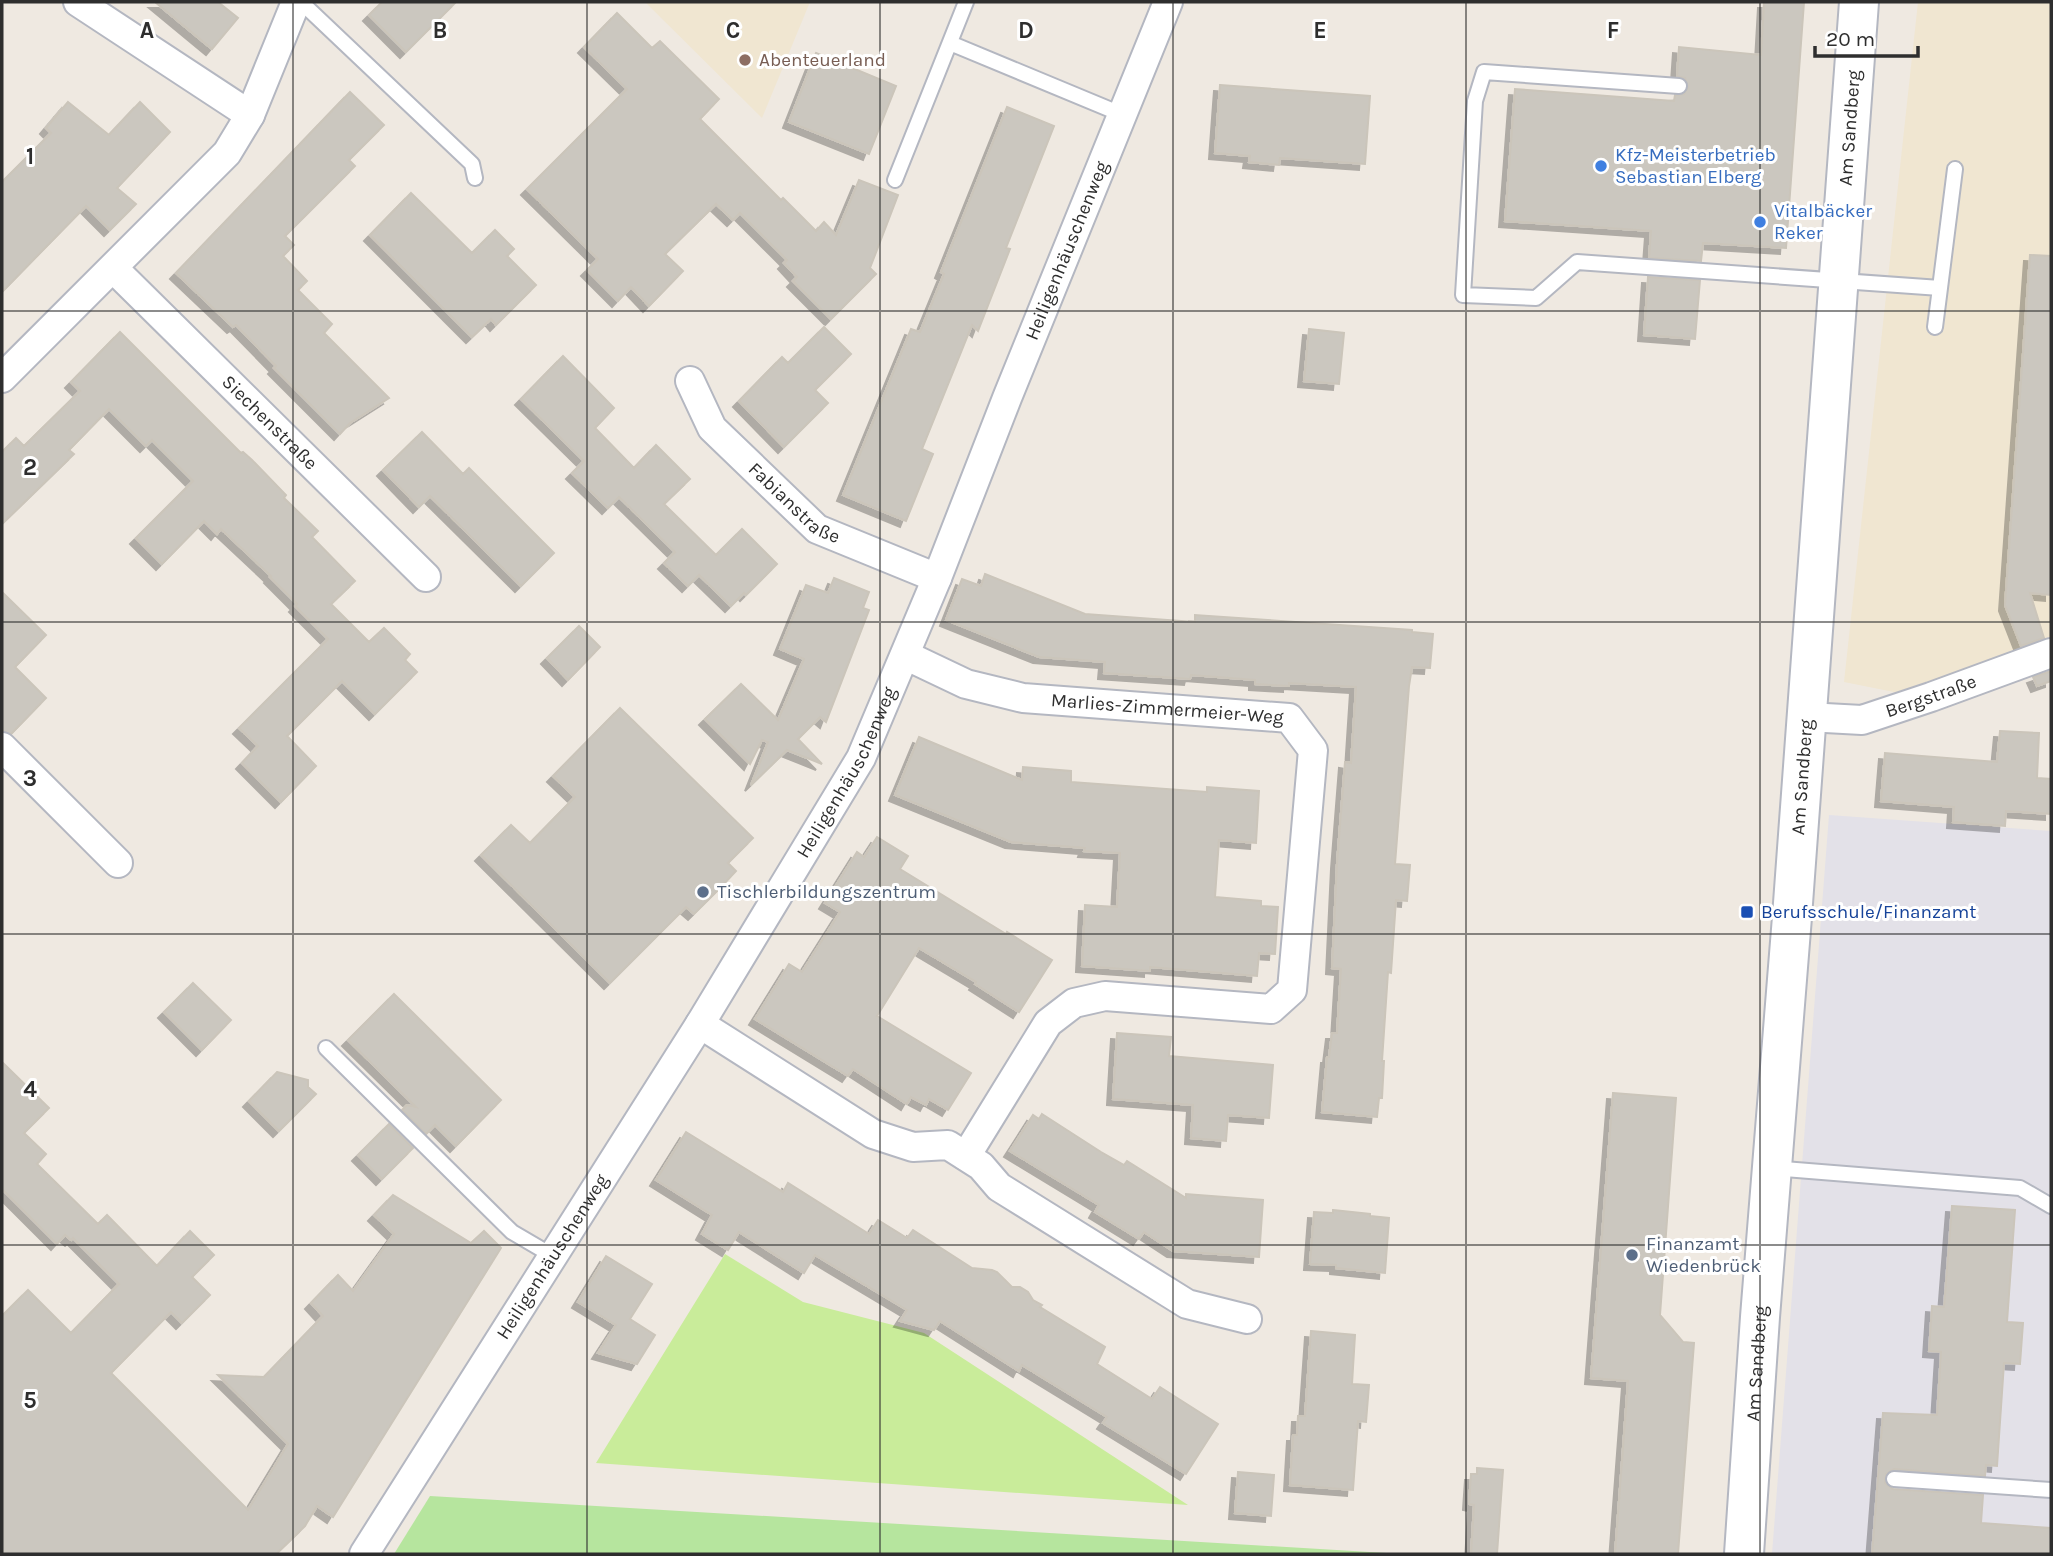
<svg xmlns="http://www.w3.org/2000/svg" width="2053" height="1556" viewBox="0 0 2053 1556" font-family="Karla,sans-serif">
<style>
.industrial{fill:#e3e1e8}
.education{fill:#f0e6d1}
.green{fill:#b6e59e}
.pitch{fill:#c9ec9a}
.building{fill:#cbc7bf;stroke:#cbc5ba;stroke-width:2;filter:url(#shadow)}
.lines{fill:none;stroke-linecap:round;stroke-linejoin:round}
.lane-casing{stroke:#b4b7c1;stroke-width:18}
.street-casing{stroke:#b4b7c1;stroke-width:32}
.secondary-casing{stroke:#b4b7c1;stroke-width:42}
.lane{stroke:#fff;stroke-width:14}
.street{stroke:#fff;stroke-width:28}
.secondary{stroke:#fff;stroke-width:38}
.grid{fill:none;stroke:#2e2e2e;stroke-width:2;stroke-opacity:0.55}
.education-dot{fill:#8d6e63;stroke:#fff;stroke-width:2.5}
.shop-dot{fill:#3f7fe0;stroke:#fff;stroke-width:2.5}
.service-dot{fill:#5c6f8a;stroke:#fff;stroke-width:2.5}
.transit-dot{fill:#1a4fb4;stroke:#fff;stroke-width:2.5}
.labels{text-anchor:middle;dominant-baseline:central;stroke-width:6;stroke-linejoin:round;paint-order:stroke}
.education-label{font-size:19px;fill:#785e54;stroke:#fff;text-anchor:start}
.street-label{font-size:19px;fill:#2e2e2e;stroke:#fff}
.shop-label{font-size:19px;fill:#366cbe;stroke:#fff;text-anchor:start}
.service-label{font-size:19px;fill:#4e5e75;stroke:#fff;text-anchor:start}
.transit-label{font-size:19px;fill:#164399;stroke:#fff;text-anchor:start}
.grid-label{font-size:23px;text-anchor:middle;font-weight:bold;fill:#2e2e2e;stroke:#fff;stroke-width:6;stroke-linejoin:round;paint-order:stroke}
</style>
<defs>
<filter id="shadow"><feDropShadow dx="-6" dy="6" stdDeviation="0" flood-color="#0004"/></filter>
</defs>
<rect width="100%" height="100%" fill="#efe9e1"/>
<path class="industrial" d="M1829,815L2051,831V1554H1772Z"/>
<path class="education" d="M645,2H810L762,118Z
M1918,2H2051V640L1904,694L1844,682Z"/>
<path class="green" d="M430,1496L1403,1554H394Z"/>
<path class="pitch" d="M725,1254L803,1302L924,1333L1188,1505L596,1463Z"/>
<path class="building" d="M155,2H218L238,18L212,49Z
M382,2H456L406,52L369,15Z
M1764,2H1804L1786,248L1703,243L1701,261L1649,258L1651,231L1505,221L1515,89L1674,101L1675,95L1684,94L1688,87L1685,78L1677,76L1679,47L1761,55Z
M617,13L652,48L660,41L719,99L700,119L781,200L783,198L816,231L824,222L836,235L859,180L898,195L870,268L876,274L831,319L793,281L797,277L784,263L787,260L740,213L733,220L716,204L665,254L683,271L649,306L631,287L618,301L587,270L598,259L527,189L627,89L584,47Z
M816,53L896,86L869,154L789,122Z
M1220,85L1370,96L1365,164L1280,158L1279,165L1249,162L1250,156L1215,153Z
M350,92L384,125L349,160L355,166L285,236L294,245L283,256L307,281L298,290L332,324L324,333L389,398L350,423L340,434L274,368L276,366L236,325L233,327L176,273Z
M68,102L109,135L140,102L170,132L117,188L136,204L110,230L86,206L2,292V182L51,133L46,128Z
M1007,107L1054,126L1006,248L1010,249L978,331L972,325L922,449L933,454L906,521L843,495L911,329L920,332L944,274L941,272Z
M411,193L472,253L495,230L514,249L507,256L536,285L496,325L491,319L472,337L370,235Z
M2030,255L2051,256V595L2030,593L2044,638L2021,646L2005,605Z
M1648,277L1700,280L1695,339L1644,335Z
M824,327L851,354L815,390L828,403L784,447L739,401L782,357L788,363Z
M1309,329L1344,333L1339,384L1304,381Z
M120,332L241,453L243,452L252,460L286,495L284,498L318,531L312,537L355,581L331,604L369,642L384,628L410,654L405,660L417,672L375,714L342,681L287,736L316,766L281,802L242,763L258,746L239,728L328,639L295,606L297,604L270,577L271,576L221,529L217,534L204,521L162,564L136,538L193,481L152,440L146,446L109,409L69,450L74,454L2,524V452L16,438L24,446L80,391L71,382Z
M563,356L614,408L595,428L634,468L656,445L690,479L664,504L716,555L742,529L777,564L746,595L744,593L731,606L699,575L688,586L664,563L675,552L619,497L608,508L572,473L584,461L521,399Z
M422,432L463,474L469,468L554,553L521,586L430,496L419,507L383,470Z
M985,574L1085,614L1195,622V615L1412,630V632L1433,634L1430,668L1412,667L1409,686L1395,864L1410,865L1407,901L1396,900L1391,973L1388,972L1382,1061H1384L1382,1098H1379L1377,1117L1322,1112L1327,1057H1329L1332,1033H1337L1341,969L1332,968L1337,863L1345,762L1351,763L1356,687L1289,683V686L1255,684V680L1191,675L1190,679L1104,673L1105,662L1039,657L946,620L962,579L981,586Z
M834,578L869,592L863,608L869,610L826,722L820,717L798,739L822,764L787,750L751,785L768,742L762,740L750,764L705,719L741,684L778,720L804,659L780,649L806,585L828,593Z
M2,592L46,635L15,667L46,698L11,734L2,731Z
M579,626L600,647L568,680L547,658Z
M2051,671V681L2037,686L2033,677Z
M620,708L753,838L728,863L736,871L720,888L694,914L686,907L610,983L481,855L511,825L530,843L575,797L553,776Z
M2000,731L2039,733L2037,778L2051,779V814L2006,811L2005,826L1953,822L1954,807L1881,801L1885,753L1997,762Z
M919,737L1022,780L1023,767L1071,771V782L1207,792V787L1259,791L1256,843L1219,840L1215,897L1261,901V906L1278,907L1275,954L1259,953L1257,976L1150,967V971L1082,966L1085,905L1117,907L1120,853L1084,851L1085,848L1011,842L895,795Z
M877,837L908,856L900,869L1006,934L1007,932L1052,960L1019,1012L975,984L976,982L919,948L877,1016L971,1073L948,1110L929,1099L926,1105L911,1097L907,1104L853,1069L848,1076L755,1019L789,964L802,972L840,912L825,903L857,852L864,857Z
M193,983L231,1020L202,1050L164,1012Z
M394,994L501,1100L456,1146L435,1125L426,1134L402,1110L407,1105L416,1107L348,1040Z
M1117,1033L1171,1037L1169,1056L1273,1065L1269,1118L1228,1115L1226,1141L1191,1138L1193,1105L1113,1099Z
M2,1062L49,1108L24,1133L46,1154L37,1164L98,1224L107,1215L157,1266L190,1231L214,1255L192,1277L210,1295L182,1323L171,1312L111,1373L248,1510L288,1444L218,1375L264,1377L323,1316L311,1303L338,1275L353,1291L394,1234L374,1215L393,1195L471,1243L484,1231L501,1248L333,1517L317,1506L305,1526L276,1554H2V1316L28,1290L71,1333L119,1284L73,1238L71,1240L65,1235L57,1244L2,1189Z
M277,1072L308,1080V1087L316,1094L279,1131L249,1101Z
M1613,1093L1676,1098L1660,1315L1683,1342L1694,1343L1678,1554H1615L1628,1381L1591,1378Z
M1042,1114L1101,1152L1124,1165L1127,1161L1186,1198V1194L1263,1200L1259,1257L1173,1251L1144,1232L1139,1239L1095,1212L1099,1205L1010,1151L1033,1115L1039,1119Z
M389,1124L413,1148L382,1179L358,1155Z
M686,1132L783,1192L788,1183L869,1234L878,1220L907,1238L913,1230L972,1268L992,1270L997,1272L1012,1287H1020L1028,1292L1033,1300L1042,1305L1040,1307L1105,1347L1097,1364L1152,1399L1160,1387L1218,1424L1186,1474L1103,1423L1107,1417L1022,1365L1019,1371L940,1321L934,1330L900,1321L907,1310L815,1255L804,1273L739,1232L728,1250L702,1234L712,1215L656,1180Z
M1952,1206L2015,1210L2007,1322L2023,1323L2020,1364L2004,1363L1997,1466L1986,1465L1985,1476L1894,1469L1886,1474L1885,1483L1893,1489L1983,1495L1981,1523L2051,1528V1554H1872L1883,1413L1937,1415L1941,1352L1929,1351L1932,1306L1944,1307Z
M1333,1210L1370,1214V1216L1389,1218L1385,1273L1336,1268V1265L1310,1264L1314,1212L1333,1213Z
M606,1256L652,1284L630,1319L655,1335L637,1364L598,1353L616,1325L578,1302Z
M1311,1331L1355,1335L1352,1384L1369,1385L1366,1422L1358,1421L1353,1490L1290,1485L1293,1435H1297L1298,1416H1305Z
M1477,1468L1503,1470L1497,1554H1471L1474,1505L1469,1504L1471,1474H1477Z
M1238,1472L1274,1475L1271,1516L1235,1513Z"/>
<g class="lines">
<defs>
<path id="lane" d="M301,2L472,164L475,178
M950,43L1121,114
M1679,86L1484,72L1475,101L1463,295L1536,298L1577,262L1940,288L1955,169
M895,180L966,2
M1935,327L1940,288
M326,1048L512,1232L553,1256
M1773,1168L2020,1188L2051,1206
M1894,1479L2051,1490"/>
<g id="street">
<path d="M78,2L250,115"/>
<path id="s1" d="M113,268L426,577"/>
<path d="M2,378L227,153L250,115L296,2"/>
<path id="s2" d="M690,381L712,428L817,529L937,578"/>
<path id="s3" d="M905,655L966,684L1023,698L1289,718L1313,750L1292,990L1271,1009L1105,996L1074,1003L1048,1023L966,1156"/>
<path id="s4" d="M1807,717L1862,720L1931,697L2051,653"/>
<path d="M2,747L118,863"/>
<path d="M700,1024L873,1134L913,1147L948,1145L981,1166L999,1187L1187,1304L1247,1319"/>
<path id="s5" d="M364,1554L700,1024L861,758L937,578L1007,398L1168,2"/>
</g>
<g id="secondary">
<path id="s6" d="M1744,1554L1760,1317L1792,917L1859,2"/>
</g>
</defs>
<use href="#lane" class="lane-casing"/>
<use href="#street" class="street-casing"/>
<use href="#secondary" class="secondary-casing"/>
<use href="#lane" class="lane"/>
<use href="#street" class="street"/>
<use href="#secondary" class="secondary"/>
</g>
<path class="grid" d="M293,2V1554M587,2V1554M880,2V1554M1173,2V1554M1466,2V1554M1760,2V1554M2,311H2051M2,622H2051M2,934H2051M2,1245H2051"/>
<circle class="education-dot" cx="745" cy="60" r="7"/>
<g class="shop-dot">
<circle cx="1601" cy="166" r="7"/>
<circle cx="1760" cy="222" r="7"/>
</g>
<g class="service-dot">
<circle cx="703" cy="892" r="7"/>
<circle cx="1632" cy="1255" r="7"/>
</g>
<rect class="transit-dot" x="1740" y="905" width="14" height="14" rx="3.5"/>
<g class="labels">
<g class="education-label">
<text x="759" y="60">Abenteuerland</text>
</g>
<g class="street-label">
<text stroke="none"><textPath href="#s6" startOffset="1430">Am Sandberg</textPath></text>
<text stroke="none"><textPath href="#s5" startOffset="1486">Heiligenhäuschenweg</textPath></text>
<text stroke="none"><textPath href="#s1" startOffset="220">Siechenstraße</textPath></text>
<text stroke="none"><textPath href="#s2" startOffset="164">Fabianstraße</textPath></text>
<text stroke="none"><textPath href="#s4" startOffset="128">Bergstraße</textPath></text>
<text stroke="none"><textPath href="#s3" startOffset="271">Marlies-Zimmermeier-Weg</textPath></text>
<text stroke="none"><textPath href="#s5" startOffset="919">Heiligenhäuschenweg</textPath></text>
<text stroke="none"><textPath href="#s6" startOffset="779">Am Sandberg</textPath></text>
<text stroke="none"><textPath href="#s5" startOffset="352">Heiligenhäuschenweg</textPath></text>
<text stroke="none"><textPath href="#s6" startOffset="191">Am Sandberg</textPath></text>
</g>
<g class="shop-label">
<text x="1615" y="155">Kfz-Meisterbetrieb<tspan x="1615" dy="22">Sebastian Elberg</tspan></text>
<text x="1774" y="211">Vitalbäcker<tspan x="1774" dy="22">Reker</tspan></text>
</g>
<g class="service-label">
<text x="717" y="892">Tischlerbildungszentrum</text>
<text x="1646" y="1244">Finanzamt<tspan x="1646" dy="22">Wiedenbrück</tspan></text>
</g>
<g class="transit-label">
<text x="1761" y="912">Berufsschule/Finanzamt</text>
</g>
</g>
<g class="grid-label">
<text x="147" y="38">A</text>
<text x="440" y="38">B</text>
<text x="733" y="38">C</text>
<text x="1026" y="38">D</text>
<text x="1320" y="38">E</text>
<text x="1613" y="38">F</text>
<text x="30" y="164">1</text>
<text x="30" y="475">2</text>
<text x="30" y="786">3</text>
<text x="30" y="1097">4</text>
<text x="30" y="1408">5</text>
</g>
<rect width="2053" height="1556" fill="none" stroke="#2e2e2e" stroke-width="7"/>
<path d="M1815 46v10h103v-10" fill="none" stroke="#2e2e2e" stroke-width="3.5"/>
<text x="1826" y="46" font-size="21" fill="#2e2e2e" stroke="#ffffff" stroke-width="5" paint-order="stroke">20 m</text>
</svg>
